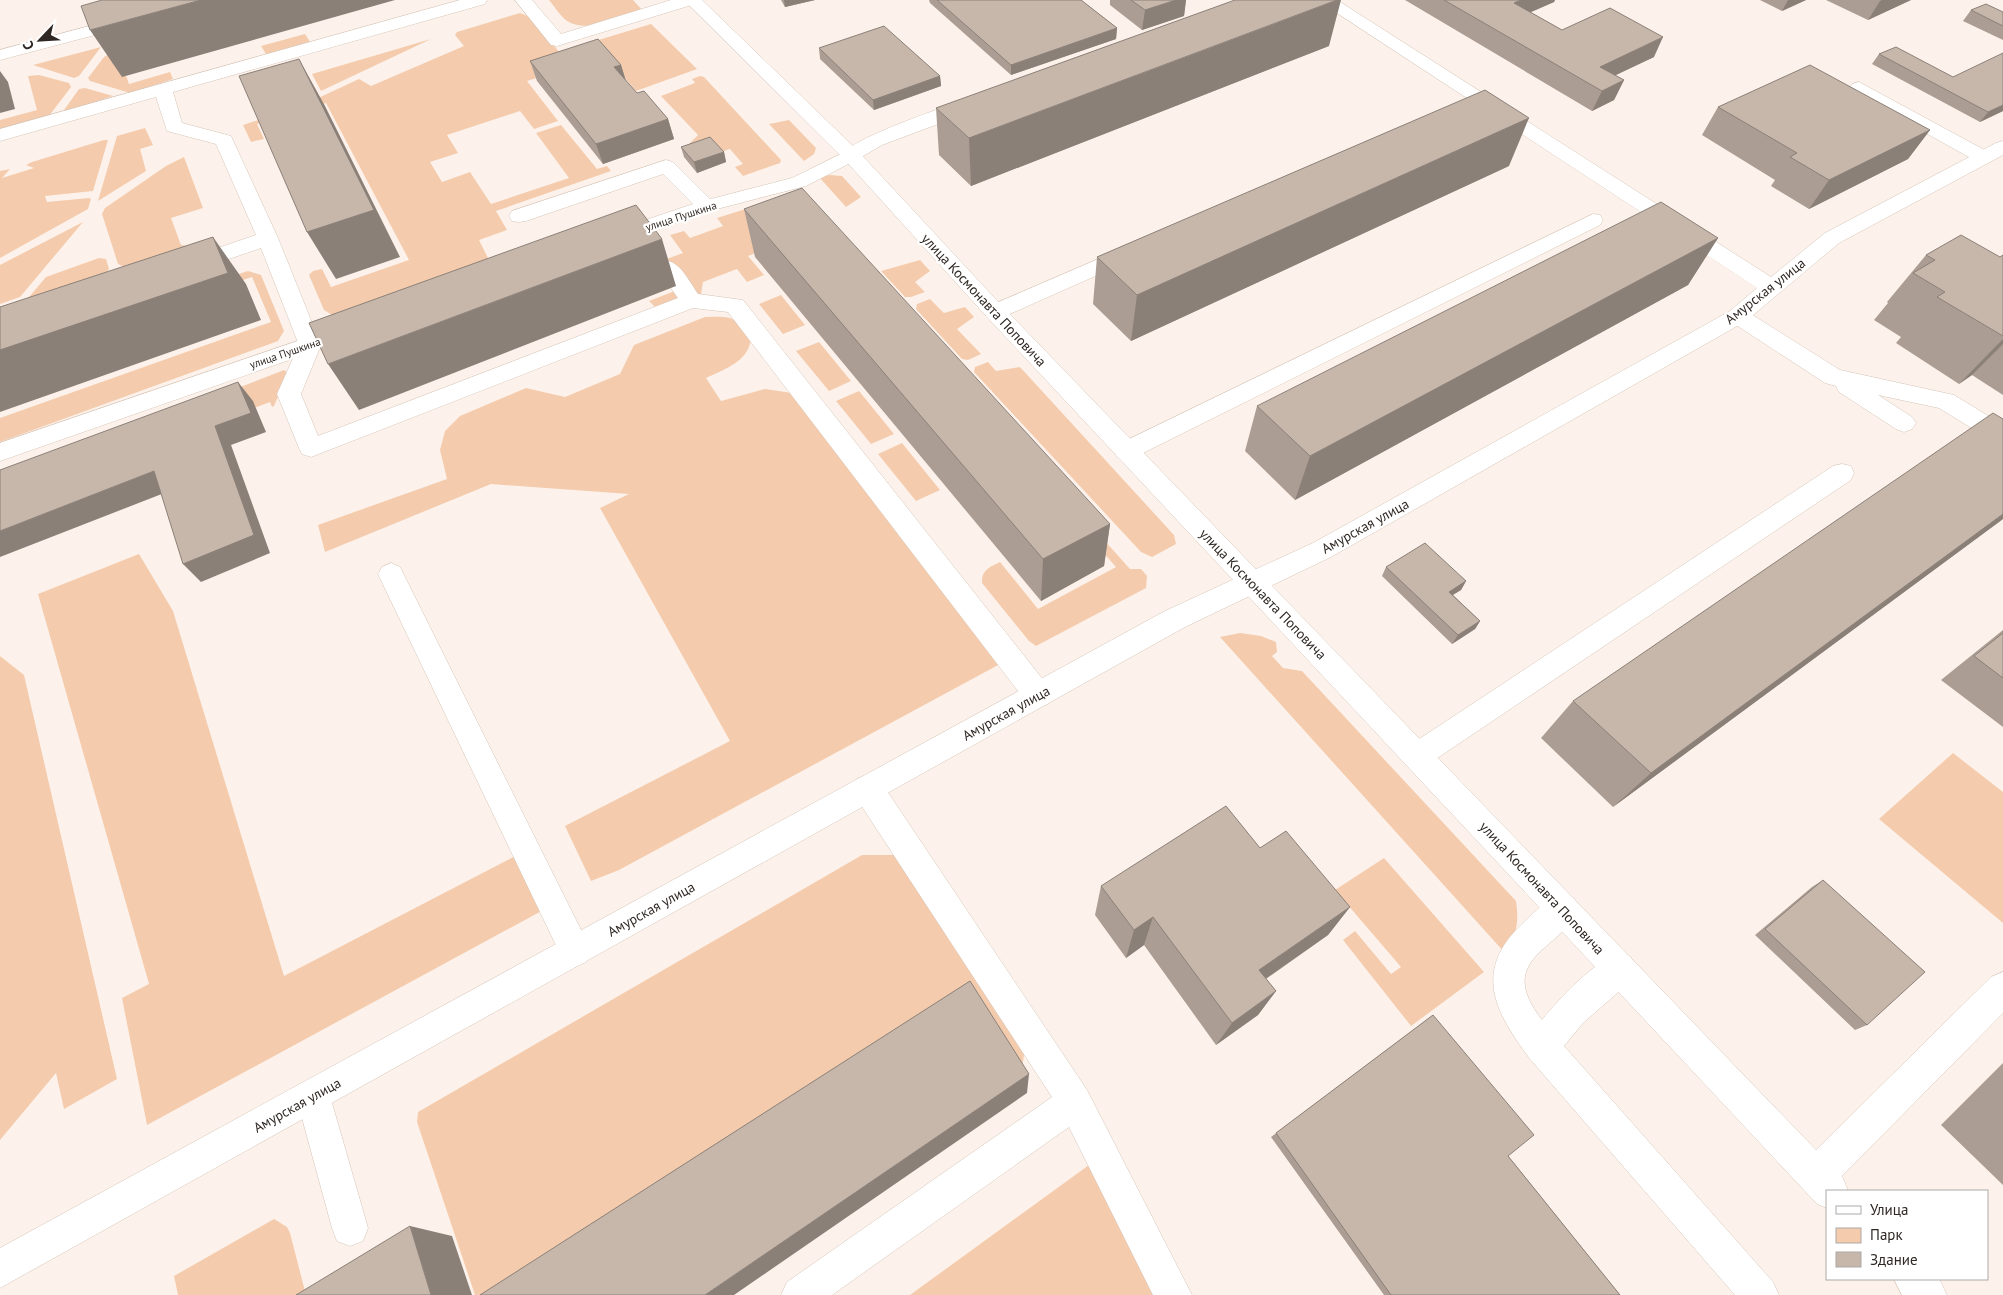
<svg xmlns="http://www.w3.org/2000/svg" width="2003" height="1295" viewBox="0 0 2003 1295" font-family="'PT Sans',sans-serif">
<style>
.green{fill:#f4ccad}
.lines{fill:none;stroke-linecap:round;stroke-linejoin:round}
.lane-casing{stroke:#d5c5b8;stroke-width:1}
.street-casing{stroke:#d5c5b8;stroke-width:1}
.secondary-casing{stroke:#d5c5b8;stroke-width:1}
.lane{fill:#fff;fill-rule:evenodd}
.street{fill:#fff;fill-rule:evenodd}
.secondary{fill:#fff;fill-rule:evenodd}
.wall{fill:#ab9d93}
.shaded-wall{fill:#8b8078}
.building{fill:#c7b7ab;stroke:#8b8078}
.labels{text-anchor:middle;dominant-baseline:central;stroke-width:4.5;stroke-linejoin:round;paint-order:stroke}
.far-street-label{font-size:11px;fill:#2e2723;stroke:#fff}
.street-label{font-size:14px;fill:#2e2723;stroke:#fff}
</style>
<rect width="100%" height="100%" fill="#fdf2eb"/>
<path class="green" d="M549,0H633L643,11C622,17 588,34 567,21C560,16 555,7 549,0Z
M520,13L533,18L559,52L651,24L697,69L636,91L606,56L527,81L558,121L534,129L520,111L447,135L458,153L430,162L442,182L470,172L491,204L569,178L536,133L561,125L597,169L607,166L611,171L496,211L507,230L479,240L492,266L332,315L324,310L309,275L313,271L322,269L331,287L409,260L326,103L257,124L264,139L251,142L243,125L301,106L359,79L371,86L464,46L455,35L457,32Z
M305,34L310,42L266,54L261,46Z
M431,39L321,91L312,74Z
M101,47L79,76L74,78L33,65Z
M112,52L118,53L129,84L170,72L173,79L130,93L90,81L88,78L104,57Z
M39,75L69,83L71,87L49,116L0,130V120L37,110L28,76Z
M700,76L704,77L781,160L780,163L743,176L735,167L743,164L730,149L703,158L689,150L690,143L698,135L661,96L695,83L692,79Z
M85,88L113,96L67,111L64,110L79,89Z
M789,120L816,148L814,154L804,161L769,124Z
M145,128L153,145L140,149L146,171L98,201L117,136Z
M104,140H108L93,191L45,196L47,202L89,198L91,199L88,209L0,258V171L10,169L2,178L34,168L26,165L32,162Z
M184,157L203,208L171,218L181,245L188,246L126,268L118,264L102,214L105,208L166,166Z
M830,175L842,176L861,197L846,207L819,177Z
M794,194L812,231L748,256L764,275L747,282L737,269L703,282L700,301L663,315L649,301L685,287L664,260L683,253L670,235L684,231L690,238L723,226L717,218Z
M83,222L20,297L0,304V265Z
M850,256L1130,569H1141L1147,576L1146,588L1036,646L1029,641L982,583C981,570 990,567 1000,562L1038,609L1116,567L843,259Z
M99,258L106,259L109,269L103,277L24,303L46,277Z
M920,260L930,271L915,282L925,292L911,297H905L881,271Z
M248,271L261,275L284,331L278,341L0,442V418L271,322L252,277L204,293L205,285Z
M781,295L805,325L783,334L759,304Z
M930,299L944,313L965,307L974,317L957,329L981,354L968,360L962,359L916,309L917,304Z
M705,317C733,316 734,316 751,337C750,361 725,369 706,378L721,401L765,389L792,393L1000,664L619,870L591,881L565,826L730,741L600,508L629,494L491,484L325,552L318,525L447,479L440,450L445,431L460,416L526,388L565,397L620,374L634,345Z
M819,342L851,381L829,391L796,351Z
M988,362L996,371L1020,367L1174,535L1176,544L1152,557L1141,552L974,372L975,367Z
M284,370L288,373L274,406L272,407L270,402L246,411L238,388Z
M859,391L894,434L871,444L836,401Z
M902,443L940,490L916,501L878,454Z
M139,554L173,611L284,976L521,853L547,908L147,1125L122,998L149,984L38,594Z
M1240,633L1261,636L1276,642L1277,652L1272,656L1283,668L1302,671L1516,901C1519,922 1517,935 1505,953L1220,637Z
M0,656L24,675L117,1079L64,1109L56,1073L0,1140Z
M1953,753L2003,792V923L1879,819Z
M862,855H904L1026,1042L1019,1087L494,1295H475L417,1122L418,1112Z
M1384,858L1484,972L1411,1026L1343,940L1355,931L1391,974L1401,967L1335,890Z
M1089,1165L1166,1295H910Z
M274,1219L287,1227L290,1233L306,1295H178L174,1276Z"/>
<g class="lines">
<defs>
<path id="lane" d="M460,0H487L485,4L173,92L182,123L231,136L278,238L321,345L301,394L318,436L678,298L655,266L658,261C678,256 688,280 698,294L743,300L1048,686L1052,695L1048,704L1038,707L1028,704L728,312L693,308L311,457L302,454L299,448L277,394L299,345L261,248L188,273L180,271L177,266L180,261L256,235L216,144L167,131L156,97L0,141V129Z
M515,0H532L561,34L671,0H697L695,4L557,46L551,45Z
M1859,82L1990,153L1993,157L1990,161H1976L1852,92L1850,88L1852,84Z
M971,99L978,101L980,105L978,109L882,145L858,159H844L841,155C853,138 947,105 971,99Z
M666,160L673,162L713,202L716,206L713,210L706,212L699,210L663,174L526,221L519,222L512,221L509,216L512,211Z
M1593,214L1600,215L1603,220L1600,225L1135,457L1126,460L1117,457L1114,451L1117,445Z
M1131,245L1138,247L1142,252L1138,257L1003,317L995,319L987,317L984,312L987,307Z
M1738,309L1746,311L1840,370L1954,395L2003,425V445L1994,442L1939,408L1878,395L1912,417L1916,423L1912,429L1904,432L1896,429L1839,392L1836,386L1825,383L1730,321L1727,316L1730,311Z
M1842,464L1851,466L1854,473L1851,480L1427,765L1417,769L1407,765L1402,756L1407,747L1833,466Z
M391,563L400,567L586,940L591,951L586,962L575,967L564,962L378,574L382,567Z
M868,775L879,779L1087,1090L1192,1295H1153L1069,1127L832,1295H781L787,1282L1052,1097L857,799L853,789L857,779Z
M1563,894L1574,898L1579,909C1561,951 1493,957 1542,1020C1561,997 1591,964 1619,953L1631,957L1635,969L1631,981L1583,1023L1564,1046L1773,1282L1779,1295H1735L1530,1059C1495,1012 1472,971 1523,923C1535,911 1547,900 1563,894Z
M2003,972V1013L1829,1189L1816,1194L1803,1189L1798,1176L1803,1163L1991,977Z
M313,1079L325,1084L330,1096L368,1228L363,1241L350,1246L337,1241L332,1228L296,1096L301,1084Z"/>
<path id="street" d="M1317,0H1337L1771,277L1825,233L1996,143L2003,141V155L1839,243L1746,321L1331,557L1185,627L0,1288V1248L1165,611L1313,543L1730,311L1757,288Z
M851,149L858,151L861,155L858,159L806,186L713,210L617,244L610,242L607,237L610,232L699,202L792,178Z
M353,322L361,325L364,330L361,335L0,461V443Z"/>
<path id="secondary" d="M684,0H702L858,151L1003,307L1843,1178L1848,1191H1827V1208L1817,1204L987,317L844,159Z
M127,16L133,17L136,21L133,25L0,60V50Z
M1894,1279H1939L1947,1295H1902Z"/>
</defs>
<use href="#lane" class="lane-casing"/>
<use href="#street" class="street-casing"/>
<use href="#secondary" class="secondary-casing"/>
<use href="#lane" class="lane"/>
<use href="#street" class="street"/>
<use href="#secondary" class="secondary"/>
</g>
<path class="wall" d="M781,0H815L785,7Z
M929,0H1081L1117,28L1116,39L1011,75L930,3Z
M1110,0H1186L1184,16L1142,30L1110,5Z
M1405,0H1555L1554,2L1530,12L1562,30L1654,57L1615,75L1624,80L1614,100L1592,111Z
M1760,0H1806L1782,11Z
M1826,0H1911L1868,20Z
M1971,10L2003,12V40L1963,21Z
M1329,46L971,186L939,155L936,108Z
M819,48L940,76L941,86L874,110L820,59Z
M1879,54L2003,111L1980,122L1872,64Z
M530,61L621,65L626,81L637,93L668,119L674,139L603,164L537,81Z
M1718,107L1930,130L1908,159L1809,209L1771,186L1775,180L1702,135Z
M681,147L724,152L726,162L697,173L684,157Z
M1509,166L1131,341L1093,304L1097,257Z
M744,209L1110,524L1104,566L1041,601L755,257Z
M1718,238L1688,285L1295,500L1245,451L1257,406Z
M1926,255L2000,257L2003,255V395L1972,375L1959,384L1896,343L1901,337L1874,320L1888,303L1887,302Z
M2003,519L1613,807L1541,738L1573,701Z
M1386,567L1466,581L1461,590L1453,595L1480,621L1475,629L1452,644L1382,576Z
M2003,630V727L1941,680Z
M1260,848L1350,907L1328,935L1266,979L1276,991L1258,1015L1216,1045L1144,945L1126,958L1095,915L1101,886Z
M1823,880L1867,1025L1855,1030L1755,935L1812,887Z
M1433,1015L1508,1156L1620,1295H1384L1271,1137Z
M2003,1063V1185L1941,1125Z"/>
<path class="shaded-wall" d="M201,0H395L122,77L90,30Z
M784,0H815L785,7Z
M1176,0H1186L1184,16L1142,30L1145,10Z
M1337,0H1341L1329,46L971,186L969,138Z
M1521,0H1555L1554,2L1506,23L1514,3Z
M1788,0H1806L1782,11Z
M1882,0H1911L1868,20L1880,1Z
M1117,28L1116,39L1011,75V65Z
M1663,37L1654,57L1593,86L1600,67Z
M299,59L325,106L400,257L336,279L307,232Z
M621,65L627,85L614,67Z
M0,71L8,82L15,109L0,113Z
M940,76L941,86L874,110L873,100Z
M1624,80L1614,100L1592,111L1602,91Z
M2003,105V111L1980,122L1988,112Z
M1529,118L1509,166L1131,341L1137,295Z
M668,119L674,139L603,164L596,144Z
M1930,130L1908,159L1809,209L1829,180Z
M724,152L726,162L697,173L694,162Z
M213,237L246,284L261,320L0,412V350Z
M1718,238L1688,285L1295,500L1310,456Z
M662,239L676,286L359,410L328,364Z
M2003,339V344L1972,375L1959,384Z
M238,382L253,401L266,432L231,445L270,553L201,582L183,564L215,426Z
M154,471L172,490L0,557V531Z
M2003,514V519L1613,807L1651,773Z
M1110,524L1104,566L1041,601L1043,559Z
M1466,581L1461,590L1444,600L1449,592Z
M1480,621L1475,629L1452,644L1458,635Z
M1350,907L1328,935L1242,995L1259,970Z
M1153,917L1144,945L1126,958L1134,930Z
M1276,991L1258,1015L1216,1045L1232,1023Z
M1029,1074L1027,1093L734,1295H705Z
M410,1226L452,1236L472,1295H431Z"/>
<path class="building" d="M102,0H201L90,30L81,6Z
M937,0H1081L1117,28L1011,65Z
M1131,0H1176L1145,10Z
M1235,0H1337L969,138L936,108Z
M1444,0H1521L1514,3L1562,30L1610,8L1663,37L1600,67L1624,80L1602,91Z
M1986,4L2003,12V26L1971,10Z
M884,26L940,76L873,100L819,48Z
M598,39L621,65L614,67L637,93L644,91L668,119L596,144L530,61Z
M1896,47L1953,77L2003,53V105L1988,112L1879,54Z
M299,59L374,210L307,232L239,76Z
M1810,65L1930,130L1829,180L1790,157L1797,153L1718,107Z
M1485,90L1529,118L1137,295L1097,257Z
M710,137L724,152L694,162L681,147Z
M802,188L1110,524L1043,559L744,209Z
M1661,202L1718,238L1310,456L1257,406Z
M636,205L662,239L328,364L309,323Z
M1961,235L2000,257L2003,255V336L1937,297L1945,292L1913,273L1935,260L1926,255Z
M213,237L228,273L0,350V307Z
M238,382L251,413L215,426L254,535L183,564L154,471L0,531V470Z
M1993,413L2003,419V514L1651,773L1573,701Z
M1425,543L1466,581L1449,592L1480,621L1458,635L1386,567Z
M2003,633V678L1974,656Z
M1226,806L1260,848L1286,831L1350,907L1259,970L1276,991L1232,1023L1153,917L1134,930L1101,886Z
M1823,880L1925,972L1867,1025L1765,929Z
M970,981L1029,1074L705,1295H480Z
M1433,1015L1534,1135L1508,1156L1620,1295H1391L1276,1133Z
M410,1226L431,1295H296Z"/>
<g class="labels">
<g class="far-street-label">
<text transform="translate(681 216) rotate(-18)">улица Пушкина</text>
<text transform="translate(285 353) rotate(-19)">улица Пушкина</text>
</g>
<g class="street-label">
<text transform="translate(1765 291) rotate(-38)">Амурская улица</text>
<text transform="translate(984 300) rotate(47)">улица Космонавта Поповича</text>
<text transform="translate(1365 526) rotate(-29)">Амурская улица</text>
<text transform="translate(1263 594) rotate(46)">улица Космонавта Поповича</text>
<text transform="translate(1006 713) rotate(-29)">Амурская улица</text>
<text transform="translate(1542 888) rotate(47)">улица Космонавта Поповича</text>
<text transform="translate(651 909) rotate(-29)">Амурская улица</text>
<text transform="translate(297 1105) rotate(-29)">Амурская улица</text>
</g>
</g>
<rect x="1826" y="1190" width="162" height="90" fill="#ffffff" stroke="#aba9a7"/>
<rect x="1836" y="1206" width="25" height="8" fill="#ffffff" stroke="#aba9a7"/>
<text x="1870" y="1215" font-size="15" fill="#2e2723">Улица</text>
<rect x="1836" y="1228" width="25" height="15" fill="#f4ccad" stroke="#aba9a7"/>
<text x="1870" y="1240" font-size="15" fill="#2e2723">Парк</text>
<rect x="1836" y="1252" width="25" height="15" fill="#c7b7ab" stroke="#aba9a7"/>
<text x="1870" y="1265" font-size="15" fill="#2e2723">Здание</text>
<g transform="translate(40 40) rotate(245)" stroke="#ffffff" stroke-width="4" paint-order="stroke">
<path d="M0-4L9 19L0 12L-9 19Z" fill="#2e2723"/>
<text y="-8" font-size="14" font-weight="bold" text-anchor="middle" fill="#2e2723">С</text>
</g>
</svg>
